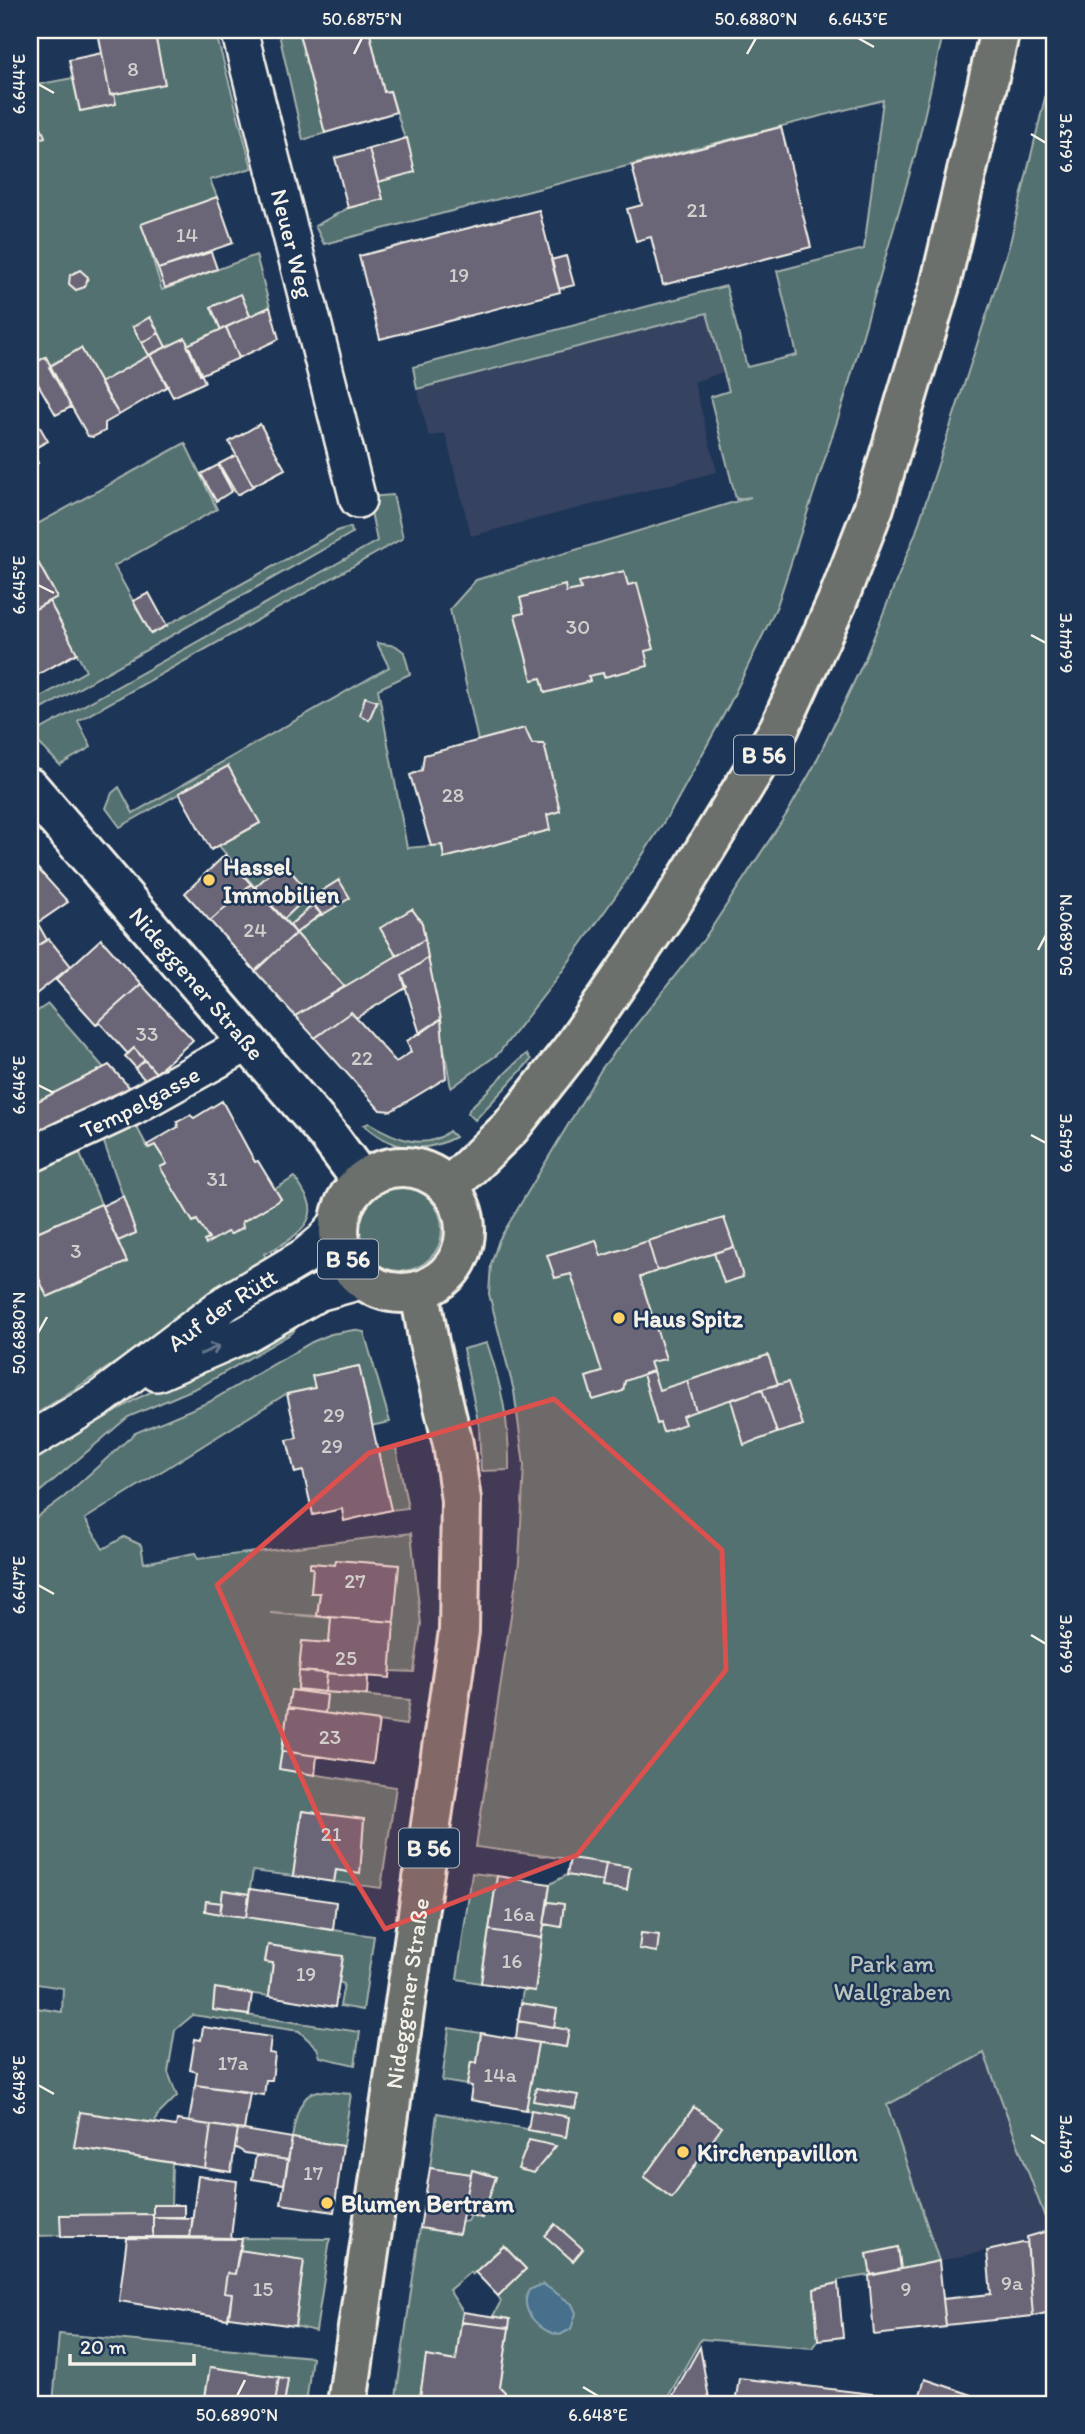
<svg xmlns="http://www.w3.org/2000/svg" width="1085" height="2434" viewBox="0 0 1085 2434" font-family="Itim,sans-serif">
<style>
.built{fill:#344361}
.green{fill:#537170;stroke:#a4b1ac;stroke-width:2}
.water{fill:#46708d;stroke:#8ca4b1;stroke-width:2}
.building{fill:#6a6577;stroke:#f4f1e8;stroke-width:2}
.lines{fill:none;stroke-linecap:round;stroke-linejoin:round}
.minor-casing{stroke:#f4f1e8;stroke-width:40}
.tertiary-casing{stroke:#f4f1e8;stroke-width:44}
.primary-casing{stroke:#f4f1e8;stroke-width:44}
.minor{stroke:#1d3557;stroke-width:35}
.tertiary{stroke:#1d3557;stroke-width:38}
.primary{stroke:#6c706d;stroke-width:38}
.oneway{stroke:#68778a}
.marked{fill:#dc504e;fill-opacity:0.2;stroke:#dc504e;stroke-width:5;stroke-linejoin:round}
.ticks{fill:none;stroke:#f4f1e8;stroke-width:2.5}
.poi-dot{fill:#ffd166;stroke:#1d3557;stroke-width:2.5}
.labels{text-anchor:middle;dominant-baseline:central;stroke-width:5;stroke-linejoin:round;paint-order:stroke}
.number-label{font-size:21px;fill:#d2cecc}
.shield{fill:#1d3557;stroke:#b4b9bc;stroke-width:2}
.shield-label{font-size:23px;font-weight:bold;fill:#f4f1e8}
.street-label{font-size:24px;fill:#f4f1e8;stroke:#1d3557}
.poi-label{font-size:24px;font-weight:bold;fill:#f4f1e8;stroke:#1d3557;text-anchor:start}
.park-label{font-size:24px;fill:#bcc4be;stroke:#1d3557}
.neatline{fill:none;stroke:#f4f1e8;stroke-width:2.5}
.ticks-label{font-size:18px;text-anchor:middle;fill:#f4f1e8}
</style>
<rect width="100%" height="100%" fill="#1d3557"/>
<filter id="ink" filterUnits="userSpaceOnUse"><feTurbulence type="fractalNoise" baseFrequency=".0143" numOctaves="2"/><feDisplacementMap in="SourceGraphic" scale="14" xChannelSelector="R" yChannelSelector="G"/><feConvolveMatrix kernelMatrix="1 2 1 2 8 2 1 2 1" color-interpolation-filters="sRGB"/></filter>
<g filter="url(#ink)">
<path class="built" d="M707,312L724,372L694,382L717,472L471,536L445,433L429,437L417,389Z
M984,2053L1050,2231L1027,2237V2242L939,2261L887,2105Z"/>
<path class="green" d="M154,30H215L252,168L210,180L217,197L142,224L162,290L256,255L270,307L250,316L240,294L211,307L221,330L188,345L185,338L166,347L133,327L149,355L100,383L81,349L50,365L45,357L30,366V86L73,78L80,111L115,104L114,94L164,83Z
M298,30L325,133L303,140L279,34Z
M369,30H944L916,152L844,400L777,606L729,705L674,806L622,887L558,977L498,1054L451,1088L422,923L412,909L381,928L397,956L345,987L296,933L310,920L322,914L339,880L309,899L313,905L290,925L284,919L310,894L282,863L255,887L219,846L260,823L228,766L120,827L106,808L112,793L119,787L133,813L389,667L377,643L396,646L404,652L410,674L378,689L407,848L442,845L445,858L549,830L547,815L560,810L544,744L478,741L450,609L476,580L751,497L736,499L710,397L729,391L707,313L417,389L413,367L726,286L747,367L797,355L777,271L864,249L883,100L324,244L315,226L348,208L382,199L378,182L415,171L390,91L384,92Z
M1055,56V2229L1050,2231L984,2053L887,2105L939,2261L901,2269L867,2254L871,2275L838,2280V2283L814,2289L818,2340L812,2348L701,2339L664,2404H503L505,2392L500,2387L510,2319L493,2316L501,2301L498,2296L526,2269L503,2246L472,2275L470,2272L449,2290L463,2312L456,2361L426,2357L419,2404H395L420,2228L468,2221L471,2215L482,2218L496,2177L473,2170L471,2174L430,2168L437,2113L566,2136L569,2117L526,2110L538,2043L566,2047L569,2031L554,2027L557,2009L521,2003L523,1990L535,1991L544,1924L561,1926L564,1904L548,1902L550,1884L567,1875L603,1881V1887L626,1890L630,1867L476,1847L519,1562L524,1465L514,1391L489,1294L491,1264L499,1240L602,1068L704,939L786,815L813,768L864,661L916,532L1010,243Z
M185,443L217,509L114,566L151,634L339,530L351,527L352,533L30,716V703L86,671L49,601L57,597L30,547V528Z
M393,495L403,538L78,721L91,747L60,765L31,735L377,541L368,497Z
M48,1004L104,1068L30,1105V1006L36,1012Z
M527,1054L531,1060L475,1120L468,1113L470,1108C481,1099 520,1056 527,1054Z
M133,1120L148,1148L155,1145L167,1163L161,1167L193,1222L197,1220L209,1239L205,1241L227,1232L231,1234L243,1228L242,1222L281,1199L275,1189L295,1177C299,1185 306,1194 309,1202C318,1227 281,1246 264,1254L269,1263L30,1418V1271L35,1269L48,1297L127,1262L118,1241L136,1233L102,1137Z
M369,1123C393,1137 425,1153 449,1131L455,1137C422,1155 392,1150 364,1125Z
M77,1147L101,1204L30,1235V1168Z
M358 1229a42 42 0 1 1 84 0a42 42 0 1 1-84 0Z
M300,1323L292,1333L203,1385L128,1417L30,1500V1462L138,1398Z
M354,1330L364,1332L390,1422L370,1426L359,1366L313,1376L315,1388L286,1394L85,1519L103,1549L124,1537L141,1545L144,1563L195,1553L198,1559L411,1533L421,1624L414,1672L390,1671L335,1565L310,1563L313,1568L311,1592L320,1593L317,1616L270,1613L331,1618L329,1643L302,1641L298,1689L410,1700L406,1725L325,1713L327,1695L291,1690L279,1769L396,1787L381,1888L334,1882L336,1870L360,1873L364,1819L302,1811L293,1876L253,1871L249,1894L224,1890L222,1903L206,1901L205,1911L374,1936L363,2010L340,2006L344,1984L339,1982L343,1956L268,1945L265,1962L273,1963L269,1996L215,1989L213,2010L360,2032L355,2065L320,2057L317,2048L299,2031L193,2015L175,2030L168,2072L177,2096L157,2116L155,2123L75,2147L172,2163L171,2206C130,2226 75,2237 30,2236V2007L62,2012L63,1988L30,1983V1522L64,1497L135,1433L209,1402L312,1342L331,1334Z
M487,1343C501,1383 510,1428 509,1470L481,1471L479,1426L463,1349Z
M396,1448L408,1508L391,1510L376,1451Z
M472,1873L497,1876L481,1983L457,1979Z
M449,2028L481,2033L477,2063L471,2062L467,2085L442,2081Z
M318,2091L351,2094L343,2146L292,2138C295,2122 298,2095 318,2091Z
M242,2238L330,2239L316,2331L295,2326L304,2260L241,2251Z
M59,2334L312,2357L306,2404H284L288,2379L210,2367L204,2404H53Z"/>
<path class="water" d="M543,2284L572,2304L576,2313L571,2329L560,2335C540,2333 518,2310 529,2290Z"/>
<path class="building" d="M109,30H154L165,84L110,95L98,32Z
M298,30H369L384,92L390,91L396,112L325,133Z
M102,53L110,95L114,94L116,104L80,111L69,60Z
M41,127L45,137L30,142V130Z
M781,127L811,247L663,285L651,237L636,241L627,209L642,205L632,166Z
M407,138L415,172L378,182L369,149Z
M369,149L383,199L348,208L335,158Z
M217,197L233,243L158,269L141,224Z
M539,210L560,292L380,339L359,256Z
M211,252L217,269L165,288L158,269Z
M566,256L574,285L559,289L551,260Z
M80,270L88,277L85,287L76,290L69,284L70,275Z
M241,294L250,316L221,330L211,307Z
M270,307L279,339L239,358L226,327Z
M150,317L159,333L142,343L133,327Z
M226,327L239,358L200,375L187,345Z
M159,333L166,347L149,355L142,343Z
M185,338L205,382L173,397L150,355Z
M81,348L119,415L105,423V431L93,437L88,436L49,367Z
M150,355L168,386L119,415L100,383Z
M46,357L71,407L56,415L30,370V366Z
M30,410L48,441L31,450L38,463L30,467Z
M260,424L285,469L253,486L229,442Z
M236,455L253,486L237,495L219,464Z
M218,465L232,491L216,501L201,474Z
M30,548L57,597L30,612Z
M624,571L628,585L637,583L654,649L645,651L648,666L604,677L603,673L588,676L590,681L545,693L541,678L532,680L515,615L524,613L520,598L565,585L566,592L581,589L579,582Z
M149,593L167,626L151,634L133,601Z
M49,601L77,653L30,679V612Z
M365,697L377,701L369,720L360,715Z
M525,728L532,744H544L560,811L547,815L550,830L444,858L442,845L431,846L410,775L422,770L424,755Z
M228,766L260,823L211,850L179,793Z
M225,855L251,884L210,921L185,893Z
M30,860L68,902L30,928Z
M283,862L310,894L284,919L255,887Z
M339,880L350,898L322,915L309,899Z
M251,884L296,933L255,971L210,921Z
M313,905L321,914L296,933L290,925Z
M412,909L422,923L425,939L397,956L380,928Z
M38,924L47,940L30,950V928Z
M296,933L345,987L295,1016L255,971Z
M49,939L71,966L30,999V950Z
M101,939L141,984L96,1024L56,980Z
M425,939L428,958L402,976L407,987L356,1018L351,1012L315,1038L295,1016Z
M428,958L441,1019L420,1034L402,976Z
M141,984L193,1040L156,1073L134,1048L128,1054L100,1023L96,1024Z
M351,1012L396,1062L411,1052L407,1041L441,1019L446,1078L391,1111L380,1110L315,1038Z
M134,1048L145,1060L136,1068L125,1056Z
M145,1060L156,1073L146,1081L135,1069Z
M109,1065L131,1089L34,1140L30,1128V1105Z
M222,1101L255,1162L258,1161L281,1199L242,1222L243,1227L231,1234L227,1232L206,1244L204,1241L209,1239L197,1220L193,1222L160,1167L167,1164L155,1145L149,1148L147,1145L178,1127L177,1122L190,1115L194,1118Z
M123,1196L136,1233L118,1241L102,1206Z
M101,1204L127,1262L47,1297L30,1258V1235Z
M724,1218L734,1247L657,1271L648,1241Z
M596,1240L601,1256L648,1241L657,1271L640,1277L666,1359L650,1362L653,1371L625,1381L623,1391L593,1400L586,1377L602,1372L571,1274L555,1278L547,1255Z
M734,1247L743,1277L724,1283L714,1253Z
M768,1355L778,1384L696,1411L687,1381Z
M359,1366L391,1510L344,1521L342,1509L313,1515L303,1471L295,1473L287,1440L297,1438L287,1394L315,1388L312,1376Z
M653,1371L659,1390L687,1381L696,1411L682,1416L685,1424L663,1432L660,1423L657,1424L643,1374Z
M788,1382L803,1425L777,1433L762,1389Z
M762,1389L777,1433L744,1445L731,1400Z
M336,1560L399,1565L394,1622L317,1616L320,1593H311L313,1568H310V1563L335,1565Z
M317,1616L394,1622L390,1678L299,1671L302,1641L329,1643L331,1618Z
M299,1671L327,1673L325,1692L298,1689Z
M327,1673L368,1677L367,1695L325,1692Z
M291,1690L327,1695L325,1713L288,1708Z
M288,1708L379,1721L373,1764L282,1751Z
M282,1751L317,1756L315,1775L279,1769Z
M302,1811L364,1819L360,1874L336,1870L334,1882L293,1876Z
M570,1858L606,1863L603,1881L567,1875Z
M606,1863L630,1867L627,1890L602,1887Z
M497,1876L550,1884L542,1938L489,1930Z
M250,1889L336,1902L333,1930L246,1917Z
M223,1890L249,1894L246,1917L220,1914Z
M206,1901L222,1903L220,1914L205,1911Z
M548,1902L564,1904L561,1927L544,1924Z
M489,1930L542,1938L535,1991L481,1983Z
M641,1933L659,1935L657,1952L639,1949Z
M268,1945L343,1956L335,2007L269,1996L273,1963L265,1962Z
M215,1988L252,1994L249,2015L213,2010Z
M521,2003L557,2009L554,2027L518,2021Z
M518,2021L569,2030L566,2047L516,2039Z
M203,2027L271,2037L269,2053L275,2054L272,2080H266L264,2095L195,2085L197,2072L190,2070L195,2039L201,2040Z
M481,2033L538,2043L526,2110L470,2100L472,2086L467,2085L471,2062L477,2063Z
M195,2085L250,2092L244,2130L189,2122Z
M536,2088L578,2095L575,2108L533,2101Z
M694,2107L722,2127L672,2198L644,2177Z
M531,2110L569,2117L566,2137L528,2130Z
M80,2112L176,2126L177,2120L211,2125L205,2168L74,2147Z
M211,2125L238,2129L231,2172L205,2168Z
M238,2129L292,2138L288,2160L245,2153L235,2147Z
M292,2138L343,2146L334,2212L281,2204Z
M529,2140L556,2146L534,2173L518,2169Z
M256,2155L288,2160L284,2184L252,2179Z
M430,2168L471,2174L459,2234L420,2228Z
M472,2170L496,2177L482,2218L463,2213Z
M198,2176L237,2181L231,2238L190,2237Z
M153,2205H184V2217H153Z
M153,2214V2237H61L60,2215Z
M153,2217L193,2218L190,2237H153Z
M555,2224L583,2249L573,2261L545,2236Z
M1054,2229L1055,2311L1033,2316L1027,2237Z
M127,2238L242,2239L235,2274L227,2273L224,2293L232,2294L228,2319L119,2301Z
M1027,2242L1033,2316L946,2325L943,2299L991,2294L987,2251Z
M504,2246L526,2269L498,2296L475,2272Z
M898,2247L901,2269L871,2275L867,2254Z
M239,2250L304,2260L295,2326L229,2317L232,2294L224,2293L227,2273L235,2274Z
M939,2261L946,2327L874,2335L869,2276Z
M838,2283L843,2337L818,2340L814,2289Z
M463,2312L510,2319L509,2328L461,2322Z
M461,2322L509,2328L500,2387L505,2392L503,2404H419L426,2356L456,2361Z
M700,2347L710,2404H668Z
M210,2367L279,2377L275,2404H204Z
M279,2377L288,2379L284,2404H275Z
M739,2378L881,2395L880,2404H735Z
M925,2379L972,2395L969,2404H917Z"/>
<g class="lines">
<defs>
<g id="minor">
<path id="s1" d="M239,30L358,500"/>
<path id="s2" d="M30,1155L133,1107L248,1043"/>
<path d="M157,1373L246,1334L318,1293L365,1280"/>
<path id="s3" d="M30,1441L102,1397L226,1303L305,1256L323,1241L340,1220"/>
</g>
<g id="tertiary">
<path id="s4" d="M30,788L328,1135L362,1181"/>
</g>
<g id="primary">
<circle cx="402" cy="1230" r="63"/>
<path d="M449,1187L510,1128L572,1049L668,910L779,729L837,602L874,507L940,286L1000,30"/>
<path id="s5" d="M347,2404L459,1631L461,1500L453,1444L429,1343L420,1292"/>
</g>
</defs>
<use href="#minor" class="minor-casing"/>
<use href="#tertiary" class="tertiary-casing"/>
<use href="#primary" class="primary-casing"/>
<use href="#minor" class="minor"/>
<use href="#tertiary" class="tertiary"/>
<use href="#primary" class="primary"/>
</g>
<defs><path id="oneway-shaft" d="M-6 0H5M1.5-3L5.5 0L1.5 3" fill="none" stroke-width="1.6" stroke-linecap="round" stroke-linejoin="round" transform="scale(1.75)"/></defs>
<use class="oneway" href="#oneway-shaft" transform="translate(210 1350) rotate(-24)"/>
</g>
<path class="marked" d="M554,1399L722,1550L726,1670L577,1855L385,1929L323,1827L217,1585L369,1453Z"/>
<path class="ticks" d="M858,38L874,47M354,54L362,38M747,54L756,38M38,84L54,93M1031,134L1046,143M38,585L54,593M1031,635L1046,643M1038,950L1046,935M38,1085L54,1093M1031,1135L1046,1143M38,1333L47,1317M38,1585L54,1594M1031,1635L1046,1644M38,2085L54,2094M1031,2135L1046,2144M583,2387L598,2396M237,2396L245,2380"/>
<g class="poi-dot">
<circle cx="209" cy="880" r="7"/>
<circle cx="619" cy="1318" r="7"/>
<circle cx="683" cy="2152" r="7"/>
<circle cx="327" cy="2203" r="7"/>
</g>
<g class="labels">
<g class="number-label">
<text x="133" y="68">8</text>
<text x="697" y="209">21</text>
<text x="187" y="234">14</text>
<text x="459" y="274">19</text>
<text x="578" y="626">30</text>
<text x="453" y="794">28</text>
<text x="255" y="929">24</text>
<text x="147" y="1033">33</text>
<text x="362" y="1057">22</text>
<text x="217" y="1178">31</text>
<text x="76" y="1250">3</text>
<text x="334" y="1414">29</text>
<text x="332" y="1445">29</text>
<text x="355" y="1580">27</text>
<text x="346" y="1657">25</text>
<text x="330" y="1736">23</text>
<text x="331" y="1833">21</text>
<text x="519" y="1913">16a</text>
<text x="512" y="1960">16</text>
<text x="306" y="1973">19</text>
<text x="233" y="2062">17a</text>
<text x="500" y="2074">14a</text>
<text x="313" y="2172">17</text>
<text x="1012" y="2282">9a</text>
<text x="263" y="2288">15</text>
<text x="906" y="2288">9</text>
</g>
<g class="shield">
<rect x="734" y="735.5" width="60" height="39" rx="5"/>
<rect x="318" y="1239.5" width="60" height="39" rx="5"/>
<rect x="399" y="1828.5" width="60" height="39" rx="5"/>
</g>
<g class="shield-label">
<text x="764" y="755">B 56</text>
<text x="348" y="1259">B 56</text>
<text x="429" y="1848">B 56</text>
</g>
<g class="street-label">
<text stroke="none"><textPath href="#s1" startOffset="220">Neuer Weg</textPath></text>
<text stroke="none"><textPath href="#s4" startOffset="257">Nideggener Straße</textPath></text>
<text stroke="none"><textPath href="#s2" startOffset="122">Tempelgasse</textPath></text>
<text stroke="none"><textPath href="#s3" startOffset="233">Auf der Rütt</textPath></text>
<text stroke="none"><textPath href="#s5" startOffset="415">Nideggener Straße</textPath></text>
</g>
<g class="poi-label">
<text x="223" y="866">Hassel<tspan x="223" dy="28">Immobilien</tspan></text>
<text x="633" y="1318">Haus Spitz</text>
<text x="697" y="2152">Kirchenpavillon</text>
<text x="341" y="2203">Blumen Bertram</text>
</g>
<g class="park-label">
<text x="892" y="1963">Park am<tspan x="892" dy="28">Wallgraben</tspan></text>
</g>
</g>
<rect width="1085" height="2434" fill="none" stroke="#1d3557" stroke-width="77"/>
<path d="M70 2354v10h124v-10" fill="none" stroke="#f4f1e8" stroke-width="3.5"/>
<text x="80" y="2354" font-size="21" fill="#f4f1e8" stroke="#1d3557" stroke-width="5" paint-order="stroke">20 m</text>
<rect x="38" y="38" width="1008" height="2358" class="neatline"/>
<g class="ticks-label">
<text x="362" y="25">50.6875°N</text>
<text x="756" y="25">50.6880°N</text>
<text x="858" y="25">6.643°E</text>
<text transform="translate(19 84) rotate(-90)" y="6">6.644°E</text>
<text transform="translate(1066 143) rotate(-90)" y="6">6.643°E</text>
<text transform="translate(19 585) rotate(-90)" y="6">6.645°E</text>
<text transform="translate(1066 643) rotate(-90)" y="6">6.644°E</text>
<text transform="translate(1066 935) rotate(-90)" y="6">50.6890°N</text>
<text transform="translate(19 1085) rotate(-90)" y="6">6.646°E</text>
<text transform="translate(1066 1143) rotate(-90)" y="6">6.645°E</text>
<text transform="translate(19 1333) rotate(-90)" y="6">50.6880°N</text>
<text transform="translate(19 1585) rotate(-90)" y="6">6.647°E</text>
<text transform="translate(1066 1644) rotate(-90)" y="6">6.646°E</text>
<text transform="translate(19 2085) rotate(-90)" y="6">6.648°E</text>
<text transform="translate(1066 2144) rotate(-90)" y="6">6.647°E</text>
<text x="237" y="2421">50.6890°N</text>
<text x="598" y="2421">6.648°E</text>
</g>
</svg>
